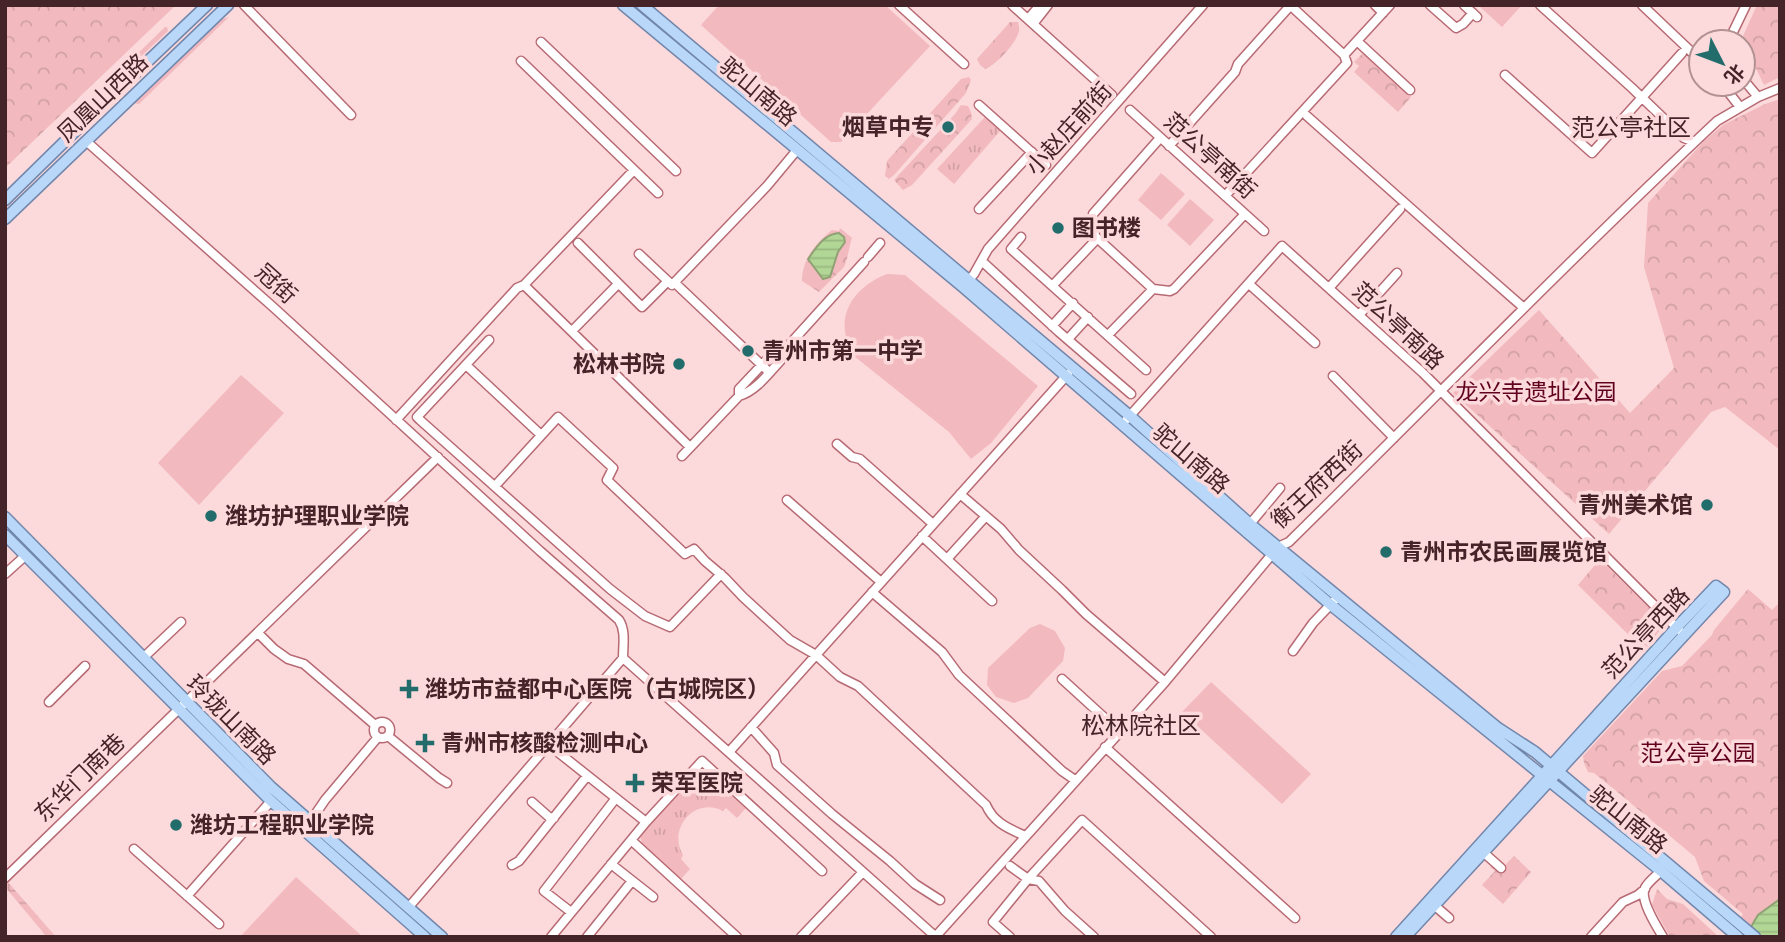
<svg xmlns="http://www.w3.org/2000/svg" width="1785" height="942" viewBox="0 0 1785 942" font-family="'Work Sans','Noto Sans SC',sans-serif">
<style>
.grass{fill:url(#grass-tufts)}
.forest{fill:url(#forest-crowns)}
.wetland{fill:url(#wetland-marsh)}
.pitch{fill:#f2babf}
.water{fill:url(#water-rules);stroke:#90a174;stroke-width:2}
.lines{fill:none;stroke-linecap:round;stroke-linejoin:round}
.minor-casing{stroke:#b76a73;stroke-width:11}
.major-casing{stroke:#7287ac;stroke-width:13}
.minor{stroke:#fff;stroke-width:8}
.major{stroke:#b9d7f8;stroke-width:10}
.poi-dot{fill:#226d6b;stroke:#fcd9db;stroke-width:2.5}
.labels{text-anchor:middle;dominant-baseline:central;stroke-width:7;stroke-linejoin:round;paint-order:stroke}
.street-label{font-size:23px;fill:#442428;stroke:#fcd9db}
.poi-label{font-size:23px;font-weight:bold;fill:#442428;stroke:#fcd9db;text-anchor:start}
.park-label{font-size:23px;fill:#60001e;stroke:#fcd9db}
.neighbourhood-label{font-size:24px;fill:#442428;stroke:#fcd9db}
</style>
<defs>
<pattern id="grass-tufts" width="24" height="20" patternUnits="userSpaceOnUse" patternTransform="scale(1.75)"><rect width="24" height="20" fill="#f2babf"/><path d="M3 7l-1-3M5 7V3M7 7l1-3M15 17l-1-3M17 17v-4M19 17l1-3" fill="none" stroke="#d1a0a4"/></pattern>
<pattern id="forest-crowns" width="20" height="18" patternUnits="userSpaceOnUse" patternTransform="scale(1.75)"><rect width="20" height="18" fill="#f2babf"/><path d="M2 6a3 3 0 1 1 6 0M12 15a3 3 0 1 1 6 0" fill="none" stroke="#d1a0a4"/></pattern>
<pattern id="wetland-marsh" width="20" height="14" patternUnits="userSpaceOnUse" patternTransform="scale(1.75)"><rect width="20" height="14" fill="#f2babf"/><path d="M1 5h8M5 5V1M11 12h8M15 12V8" fill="none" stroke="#d1a0a4"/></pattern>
<pattern id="water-rules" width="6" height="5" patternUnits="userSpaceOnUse" patternTransform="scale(1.75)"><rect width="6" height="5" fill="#b1d695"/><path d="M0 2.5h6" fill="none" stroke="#99b880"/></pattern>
</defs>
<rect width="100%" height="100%" fill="#fcd9db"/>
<path class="grass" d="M229,17L139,104L133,103L216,21Z
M165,27H167L168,31L98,97L96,94Z
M985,117L1000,131L954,184L937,169Z
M697,772L707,773L746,808L737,818L726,808L723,811C695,796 667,829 683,855L681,859L690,869L681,879L642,844L640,835Z"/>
<path class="forest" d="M5,5H176L5,168Z
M1757,5H1780V77L1764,85L1749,54L1743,36Z
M1010,22H1018C1019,27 1020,30 1018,34C1015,44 995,66 985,69L980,65L977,59Z
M1363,53L1411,97L1398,112L1354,72L1359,66L1354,62Z
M969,77L971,80L966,93L894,175L889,179L885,176L887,161L961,79Z
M1780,99V450L1725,407L1711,412L1609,534L1453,393L1539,310L1630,413L1674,368L1644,267L1648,203L1704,141L1723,125L1765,104Z
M961,105L968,106L971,112L972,119L912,185L903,190L894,180L955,114Z
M840,228L852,238C849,246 848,259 844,267C842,269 821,290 819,292L802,281C802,259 816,243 832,230L839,231Z
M1600,559L1665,624L1644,650L1578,585Z
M1748,589L1772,610L1780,602V937H1727L1743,914L1704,881L1695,857L1615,790L1594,773L1588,772L1584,763L1583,756L1662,671L1682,666L1712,635L1714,630Z
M1514,856L1531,872L1503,904L1482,885L1495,871L1490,867L1497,860L1504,866Z
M1657,889L1667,899L1683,904L1719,937H1670L1652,905Z"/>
<path class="wetland" d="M5,878L8,882L56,937H47L5,887Z"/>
<path class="pitch" d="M719,5H885L930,46L841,142H831L701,25Z
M1478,5H1522L1502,27Z
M1161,173L1185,194L1161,220L1138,200Z
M1190,199L1214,220L1190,246L1167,225Z
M887,274L905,275L1038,386L991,443L971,459L949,432L854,356C832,320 851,288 887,274Z
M241,375L284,413L199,505L158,463Z
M1040,624L1055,631L1065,648L1063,661L1028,698L1014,703L996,697L987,685L988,668L1030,628Z
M1211,682L1311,774L1282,804L1182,712Z
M296,877L363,937H240Z"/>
<path class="water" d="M839,233L844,237L845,242L838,252L830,277L823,279L808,259C816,248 824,234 839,233Z
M1780,899V937H1745L1758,915Z"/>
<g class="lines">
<defs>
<path id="minor" d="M244,5L351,115
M899,5L964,64
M1012,5L1112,95
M1375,5L1383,13
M1430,5L1456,28L1463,24L1473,13
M1464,5L1477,17
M1540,5L1632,88L1684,138L1694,142
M1642,5L1701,61
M1028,19L1040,5
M1033,24L1048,5
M1357,41L1410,90
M541,42L676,171
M1732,42L1733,32L1746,5
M1344,55L1390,5
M521,61L658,193
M1505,75L1592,153L1682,53
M1743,79L1758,97
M1722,84L1740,107
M979,105L1046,165
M1130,110L1264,231
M1307,116L1468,259L1524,308
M86,141L272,306L540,551L619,620C626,631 623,645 623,658L936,937
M1169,146L1235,72L1238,64L1290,6
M1225,196L1347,63L1344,55L1290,5
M979,209L1032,152
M1021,237L1011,249L1146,370
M1096,237L1153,289
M578,243L642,307L668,281
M639,254L672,285L767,186L797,150
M868,257L880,243
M985,264L1059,332L1131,394
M968,281L974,274L988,249L1203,5
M675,283L769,372
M1249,284L1315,343
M524,285L690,447
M1053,285L1094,242C1097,232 1092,224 1093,214L1160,138
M1329,288L1400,209
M1359,315L1397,273
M1052,326L1073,303
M572,331L618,284
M1108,335L1153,289L1170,291L1174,289L1245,214
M1068,339L1088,317
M489,340L417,417L420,420L610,589L645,616L670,627L721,574
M466,365L541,435
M1333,376L1394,438
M739,396V389L774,352L779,356
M1127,419L1282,246L1423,373L1679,630
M396,420L517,288L524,285L634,170
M837,444L852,457L860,459L933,524
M682,456L739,396C756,391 769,373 781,360L779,356L864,262
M495,486L558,417L613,468L607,480L685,554L694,549L705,561L725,578L743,597L790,640L816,655L840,677L858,686L986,805C994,823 1008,828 1025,836
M960,494L1001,529L1019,550L1062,590L1086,614L1165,682
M787,500L881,582
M1250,524L1280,488
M922,536L992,601
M947,559L986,516
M5,574L25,556
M872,592L942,652L959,675L1062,771L1075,780
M258,633L274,649L288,659L304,664L375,725
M1293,651L1313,623L1334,601
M144,657L181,622
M1062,679L1119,731
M49,702L85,666
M374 730a8 8 0 1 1 16 0a8 8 0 1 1-16 0Z
M751,727L774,753L777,765L832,814L890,861L915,884L940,900
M388,736L439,778L447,783
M549,745L646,822
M1105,747L1295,918
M729,752L1068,374
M532,802L549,817L554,818
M310,822L325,800L378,737
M631,840L737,937
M134,849L219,924
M1483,852L1501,868
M611,864L653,897
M512,865L519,861L587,776
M1010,866L1028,879L1039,881L1065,911L1094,937
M1661,871C1656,876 1648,882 1645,888C1639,899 1657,927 1663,937
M5,878L438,457
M187,896L271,801
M1434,905L1449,918
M408,908L623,658
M571,912L544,891L616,798
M936,936L1165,682L1278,547L1289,542C1432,401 1571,258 1717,121L1758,97L1780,88
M551,937L646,822L702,761L822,871
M587,937L632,881
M801,937L863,872
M1010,937L993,922L1028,879L1082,820L1211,937
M1591,937L1623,902L1638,895L1645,889"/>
<path id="major" d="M623,5L963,287L1331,605L1661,871L1738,937
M642,5L1130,416L1250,524L1498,728L1535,752L1755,937
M5,200L106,101L207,5
M5,219L228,5
M5,517L271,787L442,937
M5,535L271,801L425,937
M1396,937L1676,628L1716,586L1724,592L1405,937"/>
</defs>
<use href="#minor" class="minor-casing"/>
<use href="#major" class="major-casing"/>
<use href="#minor" class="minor"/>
<use href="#major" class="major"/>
</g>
<g class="poi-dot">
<circle cx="948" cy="127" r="7"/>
<circle cx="1058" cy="228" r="7"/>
<circle cx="748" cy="351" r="7"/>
<circle cx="679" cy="364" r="7"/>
<circle cx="1707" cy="505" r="7"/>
<circle cx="211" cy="516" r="7"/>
<circle cx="1386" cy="552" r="7"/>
<path d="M405.5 678.5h7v7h7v7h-7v7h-7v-7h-7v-7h7z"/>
<path d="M421.5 732.5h7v7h7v7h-7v7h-7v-7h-7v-7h7z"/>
<path d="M631.5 772.5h7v7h7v7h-7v7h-7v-7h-7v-7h7z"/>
<circle cx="176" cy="825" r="7"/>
</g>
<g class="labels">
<g class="street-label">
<text transform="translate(758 92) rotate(40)">驼山南路</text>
<text transform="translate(103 98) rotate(-44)">凤凰山西路</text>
<text transform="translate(1069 129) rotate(-48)">小赵庄前街</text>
<text transform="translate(1210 156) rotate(42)">范公亭南街</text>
<text transform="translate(276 284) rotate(42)">冠街</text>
<text transform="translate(1398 326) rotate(43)">范公亭南路</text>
<text transform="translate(1191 459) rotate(41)">驼山南路</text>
<text transform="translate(1317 485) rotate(-43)">衡王府西街</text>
<text transform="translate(1646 633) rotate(-47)">范公亭西路</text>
<text transform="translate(231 720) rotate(45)">玲珑山南路</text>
<text transform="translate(80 778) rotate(-44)">东华门南巷</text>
<text transform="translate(1628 820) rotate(39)">驼山南路</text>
</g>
<g class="poi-label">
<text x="934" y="127" text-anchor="end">烟草中专</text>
<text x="1072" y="228">图书楼</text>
<text x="762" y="351">青州市第一中学</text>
<text x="665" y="364" text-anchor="end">松林书院</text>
<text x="1693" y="505" text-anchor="end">青州美术馆</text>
<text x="225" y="516">潍坊护理职业学院</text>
<text x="1400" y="552">青州市农民画展览馆</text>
<text x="425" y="689">潍坊市益都中心医院（古城院区）</text>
<text x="441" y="743">青州市核酸检测中心</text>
<text x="651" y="783">荣军医院</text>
<text x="190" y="825">潍坊工程职业学院</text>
</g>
<g class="park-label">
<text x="1536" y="392">龙兴寺遗址公园</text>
<text x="1698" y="753">范公亭公园</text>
</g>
<g class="neighbourhood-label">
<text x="1631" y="128">范公亭社区</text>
<text x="1141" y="726">松林院社区</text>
</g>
</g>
<rect width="1785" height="942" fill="none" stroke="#442428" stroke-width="14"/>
<g transform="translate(1722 63) rotate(132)"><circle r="33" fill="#fcd9db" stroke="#b29193" stroke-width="2"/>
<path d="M0-5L12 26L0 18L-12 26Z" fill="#226d6b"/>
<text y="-10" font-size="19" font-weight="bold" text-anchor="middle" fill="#442428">北</text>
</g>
</svg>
